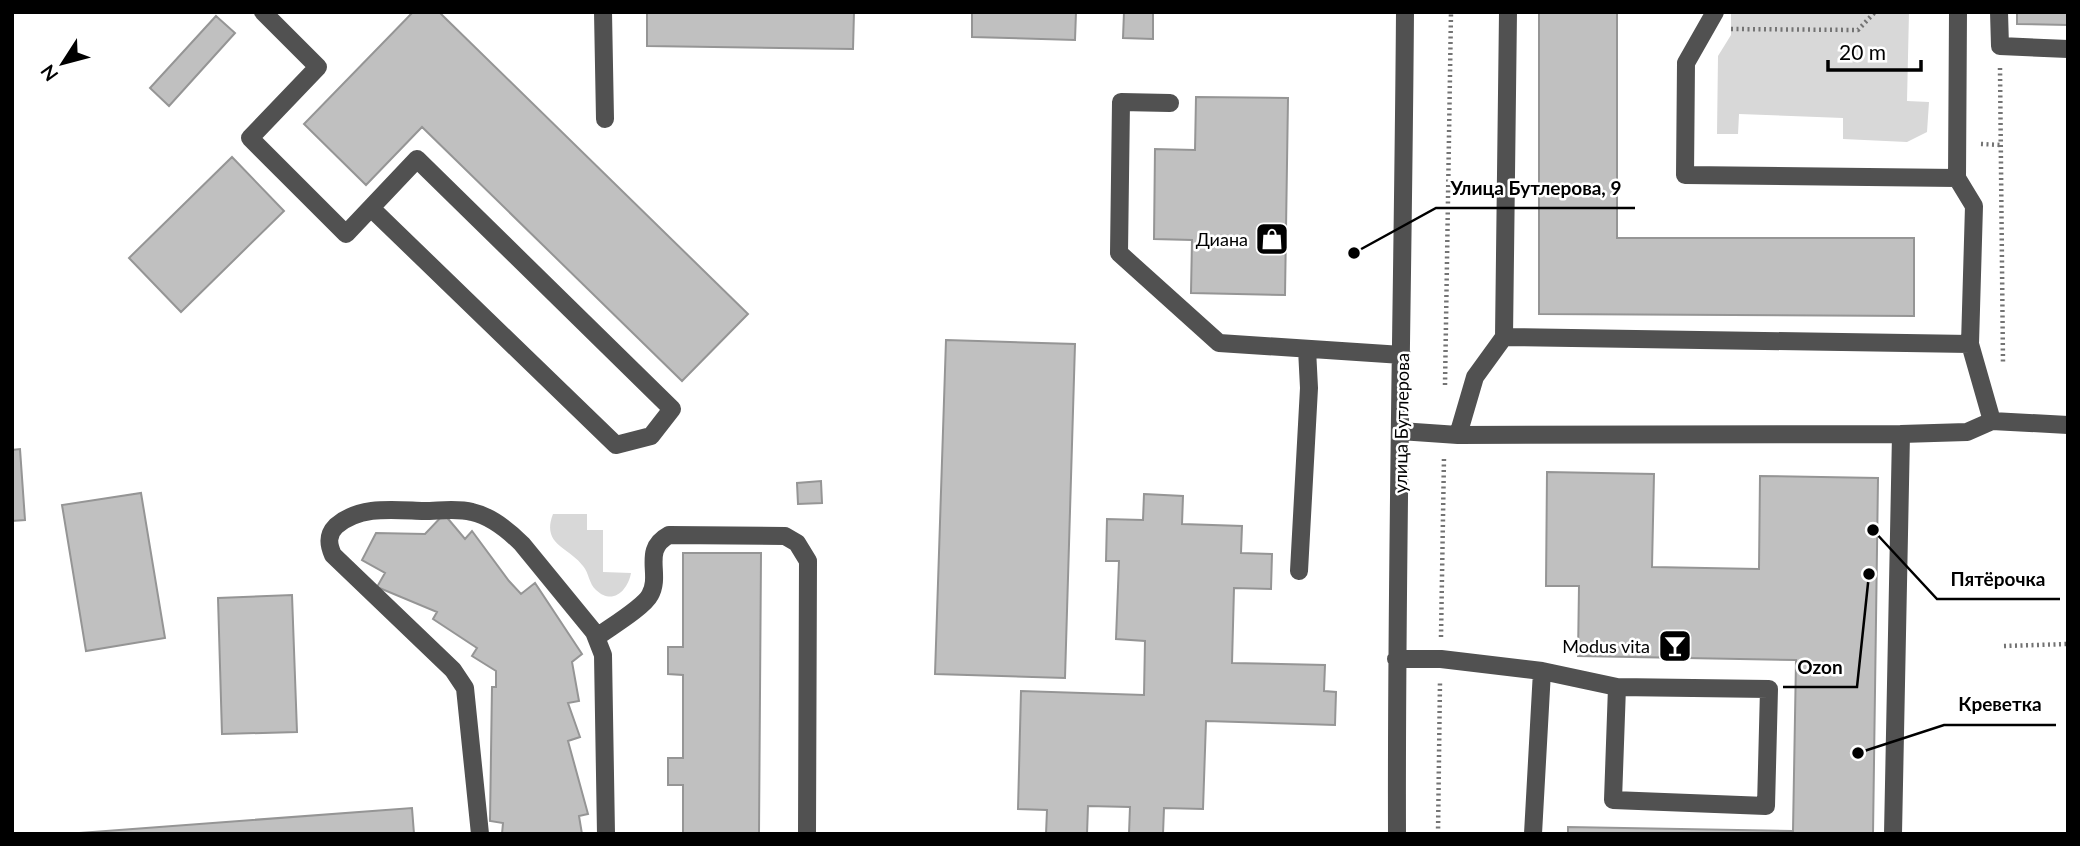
<svg xmlns="http://www.w3.org/2000/svg" width="2080" height="846" viewBox="0 0 2080 846" font-family="Lato,sans-serif">
<style>
.green{fill:#d8d8d8}
.building{fill:#c0c0c0;stroke:#959595;stroke-width:2}
.lines{fill:none;stroke-linecap:round;stroke-linejoin:round}
.path{stroke:#737373;stroke-width:4.5;stroke-dasharray:2 3.5;stroke-linecap:butt}
.minor{stroke:#515151;stroke-width:18}
.labels{text-anchor:middle;dominant-baseline:central;stroke-width:5;stroke-linejoin:round;paint-order:stroke}
.poi-label{font-size:18px;fill:#000;stroke:#fff;text-anchor:end}
.street-label{font-size:18px;fill:#000;stroke:#fff}
.leader{fill:none;stroke:#000;stroke-width:2.5}
.callout-dot{fill:#000;stroke:#fff;stroke-width:2.5}
.callout-label{font-size:19px;text-anchor:middle;font-weight:bold;fill:#000;stroke:#fff;stroke-width:5;stroke-linejoin:round;paint-order:stroke}
</style>
<rect width="100%" height="100%" fill="#fff"/>
<path class="green" d="M1731,12H1909L1907,101L1929,102L1927,132L1907,142L1843,139V118L1739,114L1738,134H1717L1718,56L1731,35Z
M553,514H587V530H603V572L631,573C628,590 613,606 596,590C589,584 589,573 583,566C569,547 541,545 553,514Z"/>
<path class="building" d="M413,12H439L748,314L682,381L422,127L366,185L304,124Z
M647,12H854L853,49L647,46Z
M972,12H1076L1075,40L972,37Z
M1124,12H1153V39L1123,38Z
M1539,12H1617V238H1914V316L1539,314Z
M2017,12H2068V25L2017,24Z
M216,16L235,33L169,106L150,88Z
M1196,97L1288,98L1285,295L1191,293L1192,240L1154,239L1155,149L1195,150Z
M232,157L284,211L181,312L129,258Z
M946,340L1075,344L1065,678L935,674Z
M20,449L25,520L12,521V450Z
M1547,472L1654,474L1652,567L1759,569L1760,476L1878,478L1873,834H1568V827L1793,831L1796,660L1578,656L1579,586H1546Z
M821,481L822,503L798,504L797,483Z
M141,493L165,638L86,651L62,505Z
M1144,494L1183,496L1182,524L1242,526L1241,553L1272,554L1271,589L1234,588L1232,663L1325,665L1324,691L1336,692L1335,725L1206,721L1203,809L1164,808L1163,834H1129L1130,807L1088,806L1087,834H1046L1047,810L1018,809L1021,691L1144,695L1145,641L1116,639L1119,561H1106L1107,519L1143,520Z
M444,514L465,539L472,531L509,581L521,594L535,583L582,654L572,662L579,701L568,703L580,737L568,741L588,814L579,816L582,834H502L503,823L490,821L492,687H496V671L472,656L477,648L433,619L437,612L377,587L385,573L362,560L376,533L425,534Z
M683,553H761L759,834H683V785H668V758H683V675L668,674V647H683Z
M292,595L297,732L222,734L218,598Z
M412,808L414,834H66Z"/>
<g class="lines">
<path class="path" d="M1731,29L1858,30L1875,12
M2000,68L2003,364
M1981,144L2001,145
M1445,385L1451,12
M1441,637L1444,457
M2004,646L2068,644
M1438,834L1440,681"/>
<path class="minor" d="M263,12L318,67L250,138L346,234L417,159L672,409L651,436L616,445L371,208
M603,12L605,119
M1508,12L1504,337L1970,344
M1715,12L1686,63L1685,175L1957,178L1958,12
M1999,12L2000,46L2068,49
M1170,103L1121,102L1119,253L1219,343L1402,355
M1957,178L1974,206L1970,344L1992,421
M1400,431L1458,435L1901,434L1893,834
M1901,434L1967,432L1992,421L2068,425
M1458,435L1475,377L1504,337
M1299,571L1309,388L1307,349
M597,637C609,628 644,607 650,595C662,574 641,550 669,535L785,536L797,543L808,561L807,834
M1396,659H1441L1542,671L1617,687L1769,689L1766,806L1613,800L1617,687
M480,834L465,688L453,670L333,555C328,544 327,535 336,526C360,505 394,510 424,511C439,511 457,508 472,512C490,516 509,531 522,544L594,632L603,655L606,834
M1397,834C1396,560 1403,286 1405,12
M1533,834L1542,671"/>
</g>
<defs>
<symbol id="shop-square" viewBox="-11 -11 22 22"><rect x="-9" y="-9" width="18" height="18" rx="4" fill="#000" stroke="#fff"/><path d="M-5-2.5h2.3a2.7 3.5 0 0 1 5.4 0H5L5.5 6h-11ZM-1.5-2.5h3a1.5 2.3 0 0 0-3 0Z" fill="#fff"/></symbol>
<symbol id="bar-square" viewBox="-11 -11 22 22"><rect x="-9" y="-9" width="18" height="18" rx="4" fill="#000" stroke="#fff"/><path d="M-6-5H6L.8 .8V4.5H3.5V6h-7V4.5H-.8V.8Z" fill="#fff"/></symbol>
</defs>
<g fill-rule="evenodd">
<use href="#shop-square" x="1253" y="220" width="38" height="38"/>
<use href="#bar-square" x="1656" y="627" width="38" height="38"/>
</g>
<g class="labels">
<g class="poi-label">
<text x="1248" y="239">Диана</text>
<text x="1650" y="646">Modus vita</text>
</g>
<g class="street-label">
<text transform="translate(1401 423) rotate(-89)">улица Бутлерова</text>
</g>
</g>
<path class="leader" d="M1354 253L1436 208H1635M1873 530L1937 599H2060M1869 574L1857 687H1783M1858 753L1944 725H2056"/>
<g class="callout-dot">
<circle cx="1354" cy="253" r="7"/>
<circle cx="1873" cy="530" r="7"/>
<circle cx="1869" cy="574" r="7"/>
<circle cx="1858" cy="753" r="7"/>
</g>
<g class="callout-label">
<text x="1536" y="195">Улица Бутлерова, 9</text>
<text x="1998" y="586">Пятёрочка</text>
<text x="1820" y="674">Ozon</text>
<text x="2000" y="711">Креветка</text>
</g>
<rect width="2080" height="846" fill="none" stroke="#000000" stroke-width="28"/>
<g transform="translate(63 63) rotate(234)" stroke="#ffffff" stroke-width="5" paint-order="stroke">
<path d="M0-5L12 26L0 18L-12 26Z" fill="#000000"/>
<text y="-10" font-size="19" font-weight="bold" text-anchor="middle" fill="#000000">N</text>
</g>
<path d="M1828 60v10h93v-10" fill="none" stroke="#000000" stroke-width="3.5"/>
<text x="1839" y="60" font-size="21" fill="#000000" stroke="#ffffff" stroke-width="5" paint-order="stroke">20 m</text>
</svg>
